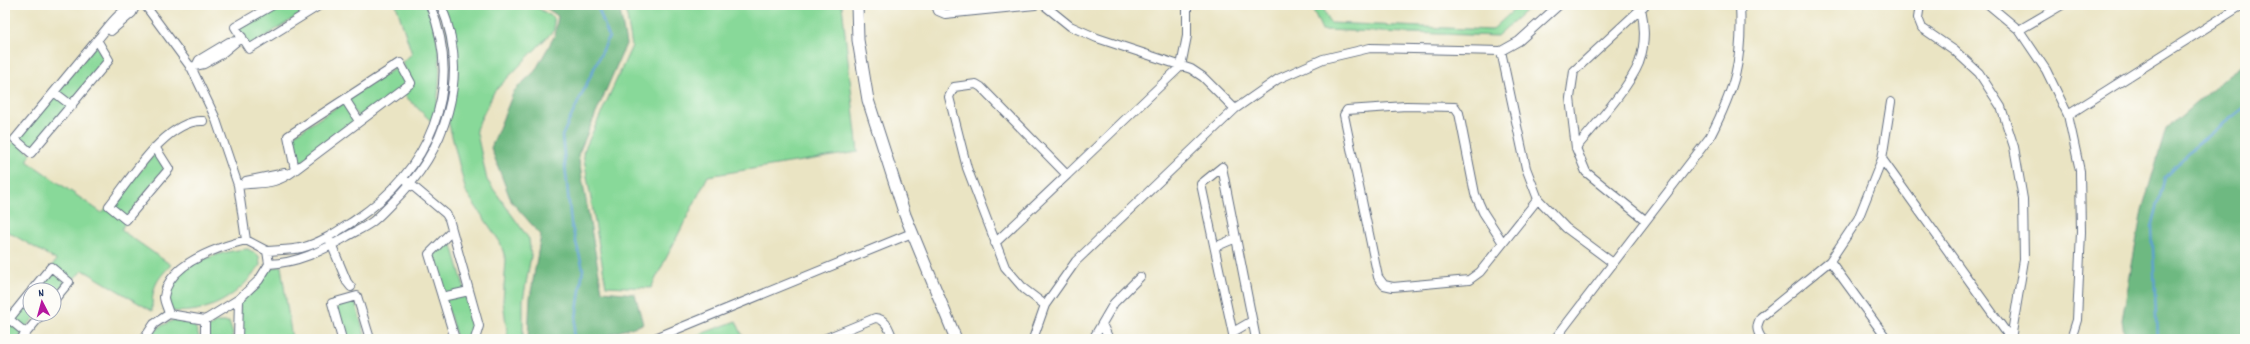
<svg xmlns="http://www.w3.org/2000/svg" width="2250" height="344" viewBox="0 0 2250 344" font-family="Dekko,sans-serif">
<style>
.green{fill:#88d999;stroke:#52847c}
.forest{fill:#6eb981;stroke:#447470}
.lines{fill:none;stroke-linecap:round;stroke-linejoin:round}
.stream{stroke:#5da0d1;stroke-width:2.5}
.street-casing{stroke:#636e81;stroke-width:10}
.secondary-casing{stroke:#636e81;stroke-width:13}
.street{stroke:#fff;stroke-width:8}
.secondary{stroke:#fff;stroke-width:11}
</style>
<rect width="100%" height="100%" fill="#fdfcf7"/>
<filter id="ink" filterUnits="userSpaceOnUse"><feTurbulence type="fractalNoise" baseFrequency=".025" numOctaves="2"/><feDisplacementMap in="SourceGraphic" scale="8" xChannelSelector="R" yChannelSelector="G"/><feConvolveMatrix kernelMatrix="1 2 1 2 8 2 1 2 1" color-interpolation-filters="sRGB"/></filter>
<filter id="wash" filterUnits="userSpaceOnUse"><feTurbulence type="fractalNoise" baseFrequency=".012" numOctaves="4" result="noise"/><feDisplacementMap in="SourceGraphic" scale="16" xChannelSelector="R" yChannelSelector="G"/><feGaussianBlur stdDeviation="0.9" result="paint"/><feColorMatrix in="noise" values="0 0 0 0 0 0 0 0 0 0 0 0 0 0 0 0 0 1.4 0 .05"/><feComposite in="paint" operator="in"/></filter>
<g filter="url(#wash)">
<rect width="100%" height="100%" fill="#eae4c3"/>
<path class="green" d="M278,5H308L310,8L250,46L238,28Z
M396,5H427C444,50 441,77 434,124L401,92L412,83L402,62L412,54Z
M443,5H533L554,18V30L494,92L476,129L487,180L529,239L531,256L523,300V339H508L503,301L506,260L500,242L466,192L448,120L455,76Z
M625,5H842L858,152L708,176L651,288L606,286L583,153L632,46Z
M1311,5H1322L1330,23L1492,30L1519,5H1532L1497,36L1322,30Z
M96,45L105,59L72,102L58,91Z
M400,65L409,83L360,119L346,100Z
M54,95L69,106L31,150L18,139Z
M345,102L357,121L297,166L291,137Z
M15,140L31,154L27,161L102,213L108,207L126,221L121,230L171,265C155,281 152,288 152,311L83,270L70,282L52,266L56,260L5,230V141L10,145Z
M156,152L165,168L126,218L112,205Z
M450,238L465,290L443,295L432,256Z
M248,249L259,256L260,265C239,296 209,315 170,311C169,307 167,303 167,299C165,266 224,250 248,249Z
M281,266L292,339H240V300L267,269Z
M51,271L65,282L54,296V290H36Z
M467,294L476,326L472,339H457L445,299Z
M30,297V314H38L25,328L12,318Z
M355,301L366,339H345L336,307Z
M176,319L193,321L200,339H149L159,327Z
M736,321L744,339H687Z
M216,322H229L233,334L231,339H208V328Z
M8,323L23,333L18,339H5V328Z"/>
<path class="forest" d="M542,5H619L626,44L578,155L602,291L635,294L643,324L595,339H528L530,298L541,235L511,201L491,148L514,91L535,71L555,35L558,16Z
M2245,63V339H2125L2122,320L2142,210L2166,129L2228,75Z"/>
<g class="lines">
<path class="stream" d="M573,339L583,269L571,223L562,136L609,37L597,5
M2157,339L2152,227L2165,177L2196,145L2245,107"/>
</g>
</g>
<g filter="url(#ink)">
<g class="lines">
<defs>
<path id="street" d="M145,5L192,69L215,117L238,185L246,240
M273,5L235,27L249,49L320,5
M936,5L938,11L945,14L1035,5
M1044,5L1070,26L1097,38L1191,69L1203,77L1235,109
M1645,5L1574,71L1570,98L1576,148L1586,172L1645,220
M1920,5L1918,18L1922,28L1954,50L1979,73L2001,107L2014,147L2023,199L2024,260L2011,339
M1989,5L2019,30L2046,70L2068,115L2080,171L2081,232L2077,320L2071,339
M5,6L6,5
M2019,30L2062,5
M111,31L132,13L136,5
M97,40L109,60L31,153L15,139Z
M97,40C105,32 121,6 134,8
M1501,51L1526,168L1538,199L1566,228L1613,263
M400,63L411,83L295,170L288,136Z
M197,64L199,60L229,42L237,41
M190,67L204,64L220,55L242,37
M54,92L72,106
M345,99L359,121
M2068,115L2242,5
M155,147L169,169L126,220L109,206C130,180 166,119 203,121
M1576,148C1594,126 1629,88 1639,63C1645,46 1645,26 1641,8
M1882,159L1891,102
M408,182L446,214L449,219L479,326L475,339
M244,184L246,181L285,173L289,174
M238,185C263,182 274,186 295,170
M451,232L429,254L455,339
M246,240L267,251L269,264L259,280L239,299L205,320L169,314C168,309 164,302 164,297C168,263 219,247 246,240Z
M330,241L347,282L351,287
M995,243L1067,175
M1503,243L1483,212L1475,194L1459,113L1455,107L1406,106L1347,110L1344,115L1378,277L1384,285L1393,287L1469,280L1480,272L1538,199
M1215,247L1236,238
M267,251C278,250 290,250 301,248C321,243 338,231 355,220C429,170 465,91 430,5
M1830,261L1887,339
M269,264C297,263 322,251 346,237C354,232 364,228 372,222C379,217 385,210 392,203C446,152 471,77 441,5
M32,290L51,267L69,282L54,300
M442,297L469,291
M1045,305L1076,261L1235,109L1278,79L1323,59L1370,48L1501,51L1519,41L1559,5
M9,319L26,333
M205,320V339
M5,324L30,293
M1102,324L1109,339
M1233,332L1252,321
M21,339L42,314
M144,339L154,324L169,314
M238,339L239,299
M342,339L332,303L357,296L370,339
M653,339L912,233
M824,339L875,318C887,319 889,330 893,339
M1033,339L1045,305L1024,289L1005,267L967,168L949,97L954,87L976,84L981,87L1067,175L1181,66L1187,36V5
M1093,339L1114,303L1140,277
M1234,339L1201,184L1222,167L1256,339
M1555,339L1710,137C1735,88 1743,61 1740,5
M1762,339C1756,330 1756,326 1761,317L1830,261L1858,219L1882,159L2011,339"/>
<path id="secondary" d="M857,5L858,40L868,100L905,215L956,339"/>
</defs>
<use href="#street" class="street-casing"/>
<use href="#secondary" class="secondary-casing"/>
<use href="#street" class="street"/>
<use href="#secondary" class="secondary"/>
</g>
</g>
<rect width="2250" height="344" fill="none" stroke="#fdfcf7" stroke-width="20"/>
<g transform="translate(42 302) rotate(354)"><circle r="19" fill="#fdfcf7" stroke="#a3aaba"/>
<path d="M0-3L7 15L0 10L-7 15Z" fill="#b5179e"/>
<text y="-6" font-size="11" font-weight="bold" text-anchor="middle" fill="#1b2f5e">N</text>
</g>
</svg>
